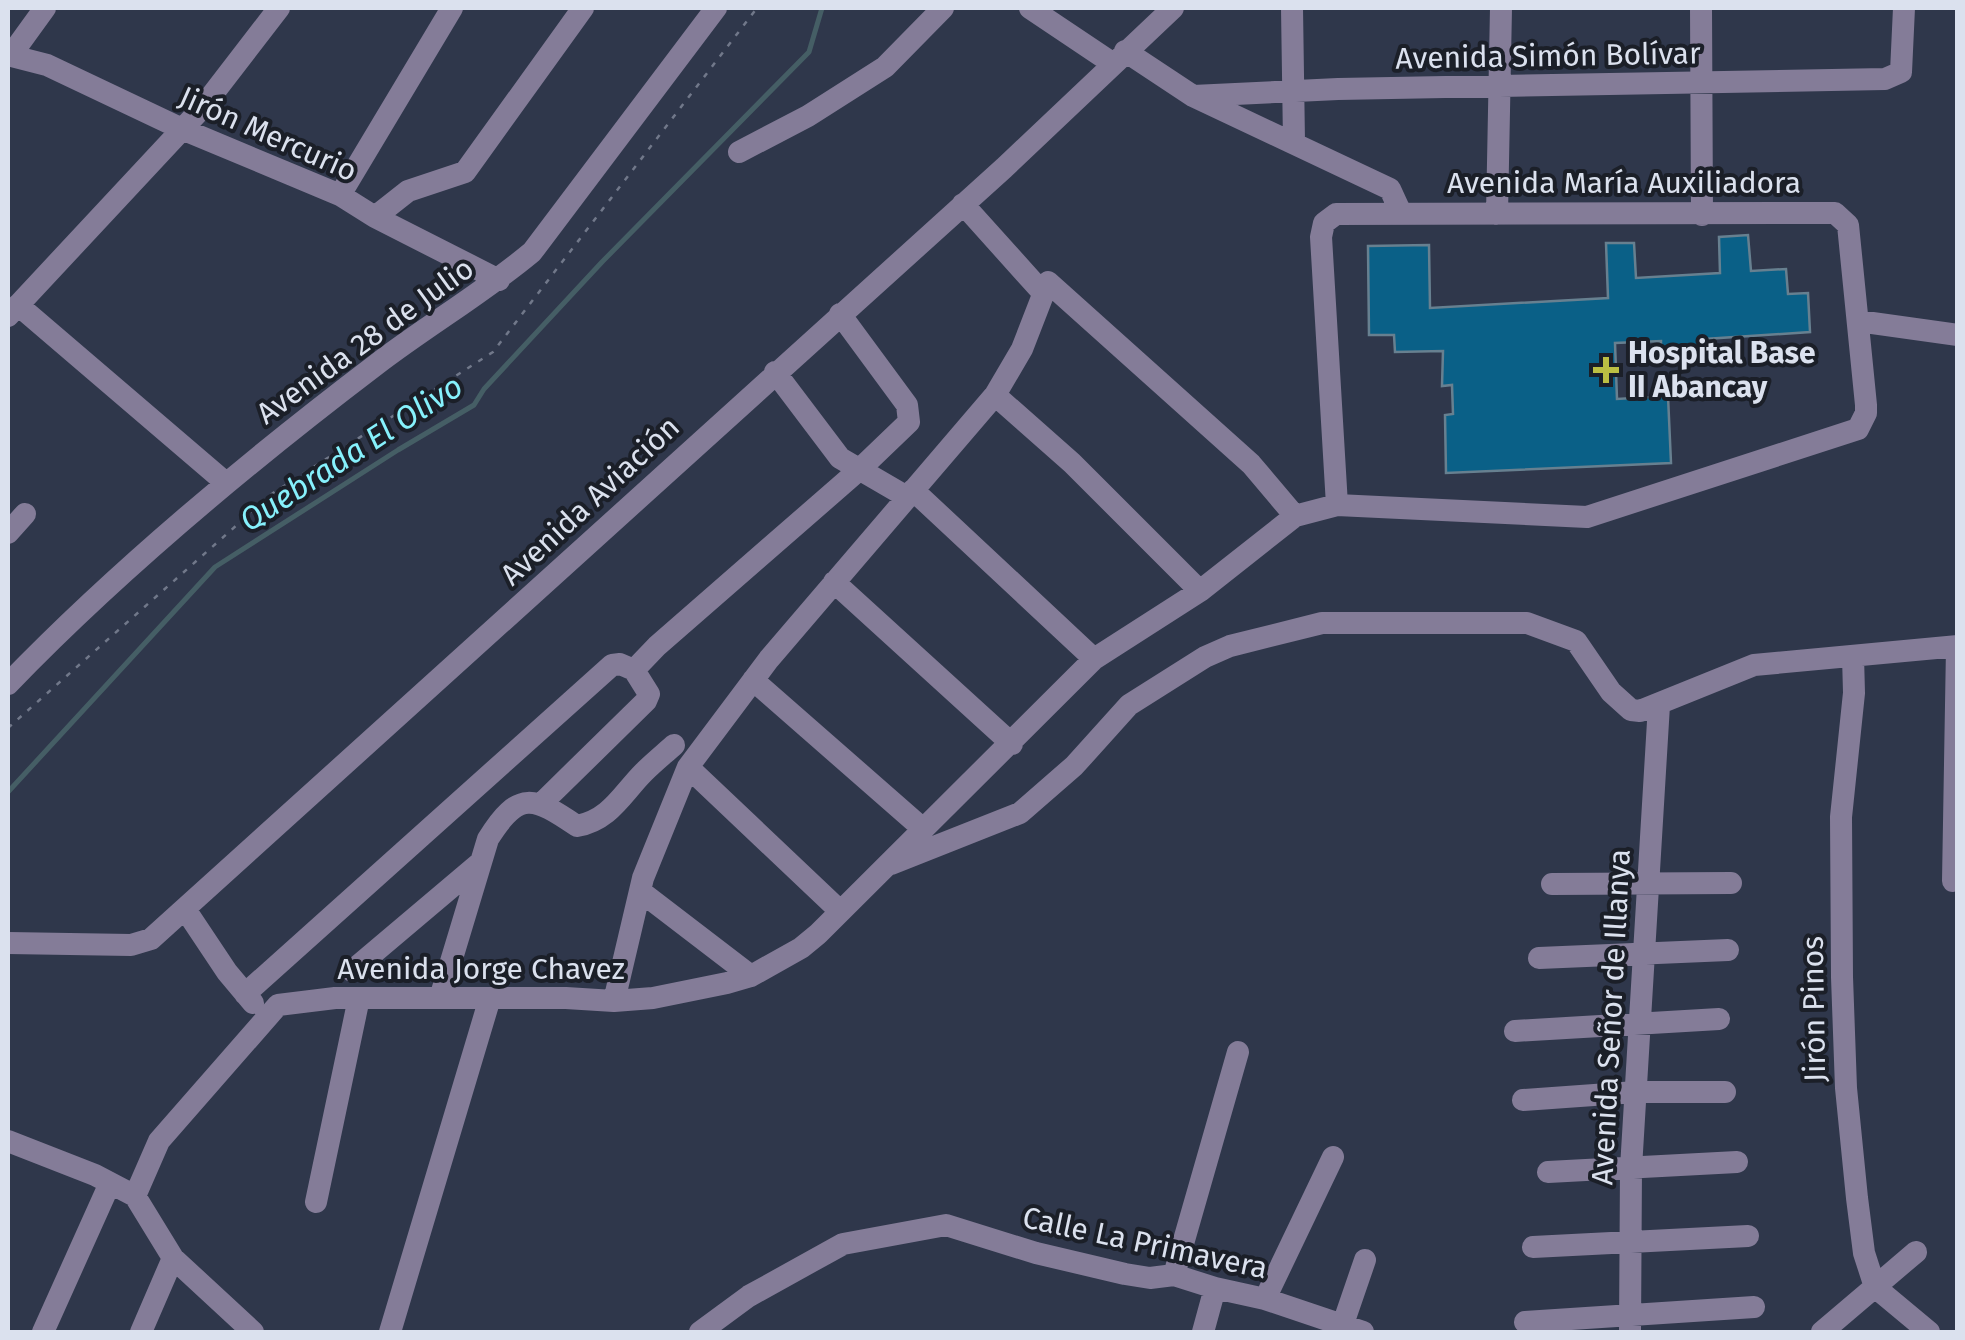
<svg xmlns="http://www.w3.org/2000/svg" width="1965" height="1340" viewBox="0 0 1965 1340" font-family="'Fira Sans',sans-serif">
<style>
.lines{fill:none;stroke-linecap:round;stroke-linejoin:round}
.stream{stroke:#455e65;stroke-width:5}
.building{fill:#0a6087;stroke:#678090;stroke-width:2.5}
.path{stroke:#71788a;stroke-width:2.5;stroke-dasharray:5 8;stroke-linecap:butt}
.minor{stroke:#847c98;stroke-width:22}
.poi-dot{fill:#bcbf43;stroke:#1b1f28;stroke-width:4}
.labels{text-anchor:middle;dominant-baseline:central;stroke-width:8;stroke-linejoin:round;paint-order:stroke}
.street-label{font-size:30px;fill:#dbe1ee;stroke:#1b1f28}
.poi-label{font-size:30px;font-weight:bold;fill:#dbe1ee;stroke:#1b1f28;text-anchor:start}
.water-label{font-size:32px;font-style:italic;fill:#86f1fc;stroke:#1b1f28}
</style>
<rect width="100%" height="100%" fill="#2f374b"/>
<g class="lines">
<path class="stream" d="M8,792L215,567L398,450L474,405L484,389L602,262L809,52L822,8"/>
</g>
<path class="building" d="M1748,235L1751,271L1786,269L1788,294L1808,293L1810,332L1705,339V355L1661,357V341L1615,343L1617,399L1668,396L1671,463L1446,473L1445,415L1453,414L1452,385L1442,386L1443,351L1395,352L1394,335H1369L1368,246L1429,245L1430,308L1608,298L1606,243H1634L1636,278L1720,273L1719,237Z"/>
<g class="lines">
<path class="path" d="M8,728L273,493L493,352L757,8"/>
<path class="minor" d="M1030,8L1112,63
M1292,8L1294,142
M1701,8L1702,215
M1125,51L1193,96L1390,189L1401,213
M8,55L47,65L182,129L340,195L375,217L499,280
M11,55L45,8
M1193,96L1338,89L1885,79L1901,72L1904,8
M739,152L808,116L885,67L943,8
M340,195L452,8
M963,204L1043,293
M1497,214L1501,8
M375,217L408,191L465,172L583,8
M18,305L226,483
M8,316L202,108L279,8
M1858,321L1958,335
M775,372L840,458L907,497
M995,395L1072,463L1200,591
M913,490L1094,659
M8,533L25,514
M834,582L1012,744
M1853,656L1854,693L1841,817L1842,977L1846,1088L1857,1198L1864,1253L1875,1287L1929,1332
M753,680L922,828
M8,684C120,568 248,462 377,364C428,325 483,293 532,252L716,8
M688,767L840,911
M542,803L646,701L649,694L634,670L657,646L860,469L909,422L907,405L840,314
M891,864L1020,813L1074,766L1129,705L1205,657L1230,646L1322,623H1527L1576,641L1611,692L1631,710L1640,711L1754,665L1958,646
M1953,881L1957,647
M1552,884L1731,883
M640,891L751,976
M185,909L227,972L253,1003
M8,943L131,945L151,939L1004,168L1173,8
M1539,958L1728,950
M352,971L481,862
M245,994L612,665L620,664L634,670
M440,998L488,839C519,789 534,797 577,826C610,820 622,794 644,772C653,763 664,754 674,745
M614,1001L643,878L688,767L769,659L995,395L1022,349L1048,282L1251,464L1295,516
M1515,1031L1719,1019
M1523,1100L1636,1092H1725
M8,1141L95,1175L135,1196L173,1258L253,1332
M1548,1172L1737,1162
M135,1196L159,1141L278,1005L335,998H566L614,1001L653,998L727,983L751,976L801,948L818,934L1094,659L1200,591L1295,516L1337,505L1587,517L1858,429L1866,413V405L1848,225L1835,213L1336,214L1324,223L1321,237L1337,505
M316,1202L359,998
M1533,1247L1748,1236
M1174,1275L1238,1052
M1265,1299L1333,1157
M1525,1322L1754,1307
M1343,1324L1365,1260
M43,1332L110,1183
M141,1332L173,1258
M390,1332L490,998
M700,1332L749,1296L843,1244L946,1225L1036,1253L1125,1274L1150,1278L1174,1275L1215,1288L1265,1299L1363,1332
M1203,1332L1215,1288
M1630,1332L1631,1168L1659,705
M1822,1332L1916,1252"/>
</g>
<path class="poi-dot" d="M1601 355h10v10h10v10h-10v10h-10v-10h-10v-10h10z"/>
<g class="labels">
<g class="street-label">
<text transform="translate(1548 56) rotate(-1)">Avenida Simón Bolívar</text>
<text transform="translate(268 134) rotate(24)">Jirón Mercurio</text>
<text x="1624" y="183">Avenida María Auxiliadora</text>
<text transform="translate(365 341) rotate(-36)">Avenida 28 de Julio</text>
<text transform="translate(590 501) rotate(-43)">Avenida Aviación</text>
<text x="481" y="969">Avenida Jorge Chavez</text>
<text transform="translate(1814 1009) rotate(-91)">Jirón Pinos</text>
<text transform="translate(1611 1017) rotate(-87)">Avenida Señor de Illanya</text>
<text transform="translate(1145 1243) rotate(12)">Calle La Primavera</text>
</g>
<g class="poi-label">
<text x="1628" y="353">Hospital Base<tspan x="1628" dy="34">II Abancay</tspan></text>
</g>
<g class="water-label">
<text transform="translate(351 453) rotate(-33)">Quebrada El Olivo</text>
</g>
</g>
<rect width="1965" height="1340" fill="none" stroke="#dbe1ee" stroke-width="20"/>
</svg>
